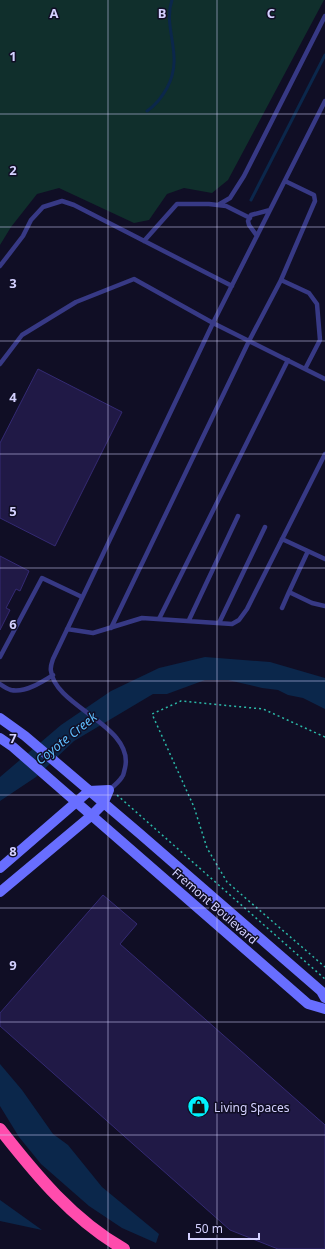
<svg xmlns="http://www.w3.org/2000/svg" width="325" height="1249" viewBox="0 0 325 1249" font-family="'Noto Sans',sans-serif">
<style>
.green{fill:#102f2c}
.water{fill:#0b274b}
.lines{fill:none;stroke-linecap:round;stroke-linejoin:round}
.stream{stroke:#0b274b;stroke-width:3}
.building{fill:#201946;stroke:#342a73}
.path{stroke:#2bb9a8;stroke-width:1.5;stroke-dasharray:2 3;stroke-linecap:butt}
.service{stroke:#373985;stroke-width:4.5}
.secondary{stroke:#686eff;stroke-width:10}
.motorway{stroke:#ff4cad;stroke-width:12}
.grid{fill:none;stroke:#d4d1ff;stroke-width:1;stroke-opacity:0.55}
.labels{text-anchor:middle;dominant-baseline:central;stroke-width:3;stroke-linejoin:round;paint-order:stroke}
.street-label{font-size:12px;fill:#d4d1ff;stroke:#100e25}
.poi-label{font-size:12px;fill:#d4d1ff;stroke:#100e25;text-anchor:start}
.water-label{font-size:13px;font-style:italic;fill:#5fbfff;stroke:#100e25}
.grid-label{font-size:13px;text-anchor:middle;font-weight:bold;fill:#d4d1ff;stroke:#100e25;stroke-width:3;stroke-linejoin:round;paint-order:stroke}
</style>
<rect width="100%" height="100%" fill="#100e25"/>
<path class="green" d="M0,0H324L228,180L212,193L184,188L167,194L149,220L134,223L59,188L37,194L11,227L0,245Z"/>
<path class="water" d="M205,657L270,662L325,678V709L303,698L288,695L278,690L262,688L228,680H205L167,694H153L74,741L36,777L0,801V777L61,725L111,691L159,668Z
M0,1064L22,1090L53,1134L68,1145L102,1187L159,1234L156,1243L122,1228L89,1206L41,1164L19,1137L0,1106Z
M0,1200L42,1230L0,1221Z"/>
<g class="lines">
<path class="stream" d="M147,111C156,105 162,97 167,88C185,55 162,29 172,0
M251,200L325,55"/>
</g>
<path class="building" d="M38,369L122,412L55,546L0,518V443Z
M0,556L29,571L20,591L16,589L6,608L10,610L0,630Z
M103,895L137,924L120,944L325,1125V1249H278L230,1230L0,1026V1013Z"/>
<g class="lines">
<path class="path" d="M325,737L263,709L181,701L152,714L194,807L207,848L227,882L325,967
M117,795L325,979"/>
<path class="service" d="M285,181L314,195L315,201L281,280L309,293L317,304L320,340L305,369
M218,205L230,198L244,176L325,16
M257,236L249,225L248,221L251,215L270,210
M144,241L177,204H209L226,206L250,218
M0,266L23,236L31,220L43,207L62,201L74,205L232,286
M0,364L22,335L76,302L134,279L213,323L325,379
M282,539L325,559
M308,551L289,592L312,603L325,606
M282,608L289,592
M159,619L288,360
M189,620L238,516
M219,623L265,527
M111,628L249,341L281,280
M67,629L93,633L142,618L232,624L239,620L247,609L325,454
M0,657L42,578L82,597
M0,684C3,686 8,689 11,690C25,693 42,682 53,675
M109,790C114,786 119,782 122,777C124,775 124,771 125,768C135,726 55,707 51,671C50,667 52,662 53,659L213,323L325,101"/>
<path class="secondary" d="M0,718L25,736L139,833L321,991L325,998
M0,738L13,747L308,1004L325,1009
M0,868L89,791L109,790L103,804L92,815L0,892"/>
<path class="motorway" d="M0,1129C36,1175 73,1220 124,1249"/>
</g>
<path class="grid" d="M108,0V1249M217,0V1249M0,114H325M0,227H325M0,341H325M0,454H325M0,568H325M0,681H325M0,795H325M0,908H325M0,1022H325M0,1135H325"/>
<defs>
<symbol id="shop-disc" viewBox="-11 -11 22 22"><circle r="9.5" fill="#00f2fc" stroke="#100e25"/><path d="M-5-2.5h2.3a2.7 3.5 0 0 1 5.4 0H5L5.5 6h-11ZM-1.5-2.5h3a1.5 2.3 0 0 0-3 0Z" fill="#111"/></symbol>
</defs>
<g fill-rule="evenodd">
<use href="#shop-disc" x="186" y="1094" width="25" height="25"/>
</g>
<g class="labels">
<g class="street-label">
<text transform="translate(215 906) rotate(41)">Fremont Boulevard</text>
</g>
<g class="poi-label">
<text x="214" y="1107">Living Spaces</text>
</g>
<g class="water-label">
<text transform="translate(66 738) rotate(-39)">Coyote Creek</text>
</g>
</g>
<g class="grid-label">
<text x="54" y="18">A</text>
<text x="162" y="18">B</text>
<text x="271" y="18">C</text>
<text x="13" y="61">1</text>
<text x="13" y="175">2</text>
<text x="13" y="288">3</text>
<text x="13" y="402">4</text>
<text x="13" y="516">5</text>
<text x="13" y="629">6</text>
<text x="13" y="743">7</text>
<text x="13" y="856">8</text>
<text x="13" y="970">9</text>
</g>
<path d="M189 1233v6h70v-6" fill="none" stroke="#d4d1ff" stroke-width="2"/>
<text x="195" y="1233" font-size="12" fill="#d4d1ff" stroke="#100e25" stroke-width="3" paint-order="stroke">50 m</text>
</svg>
